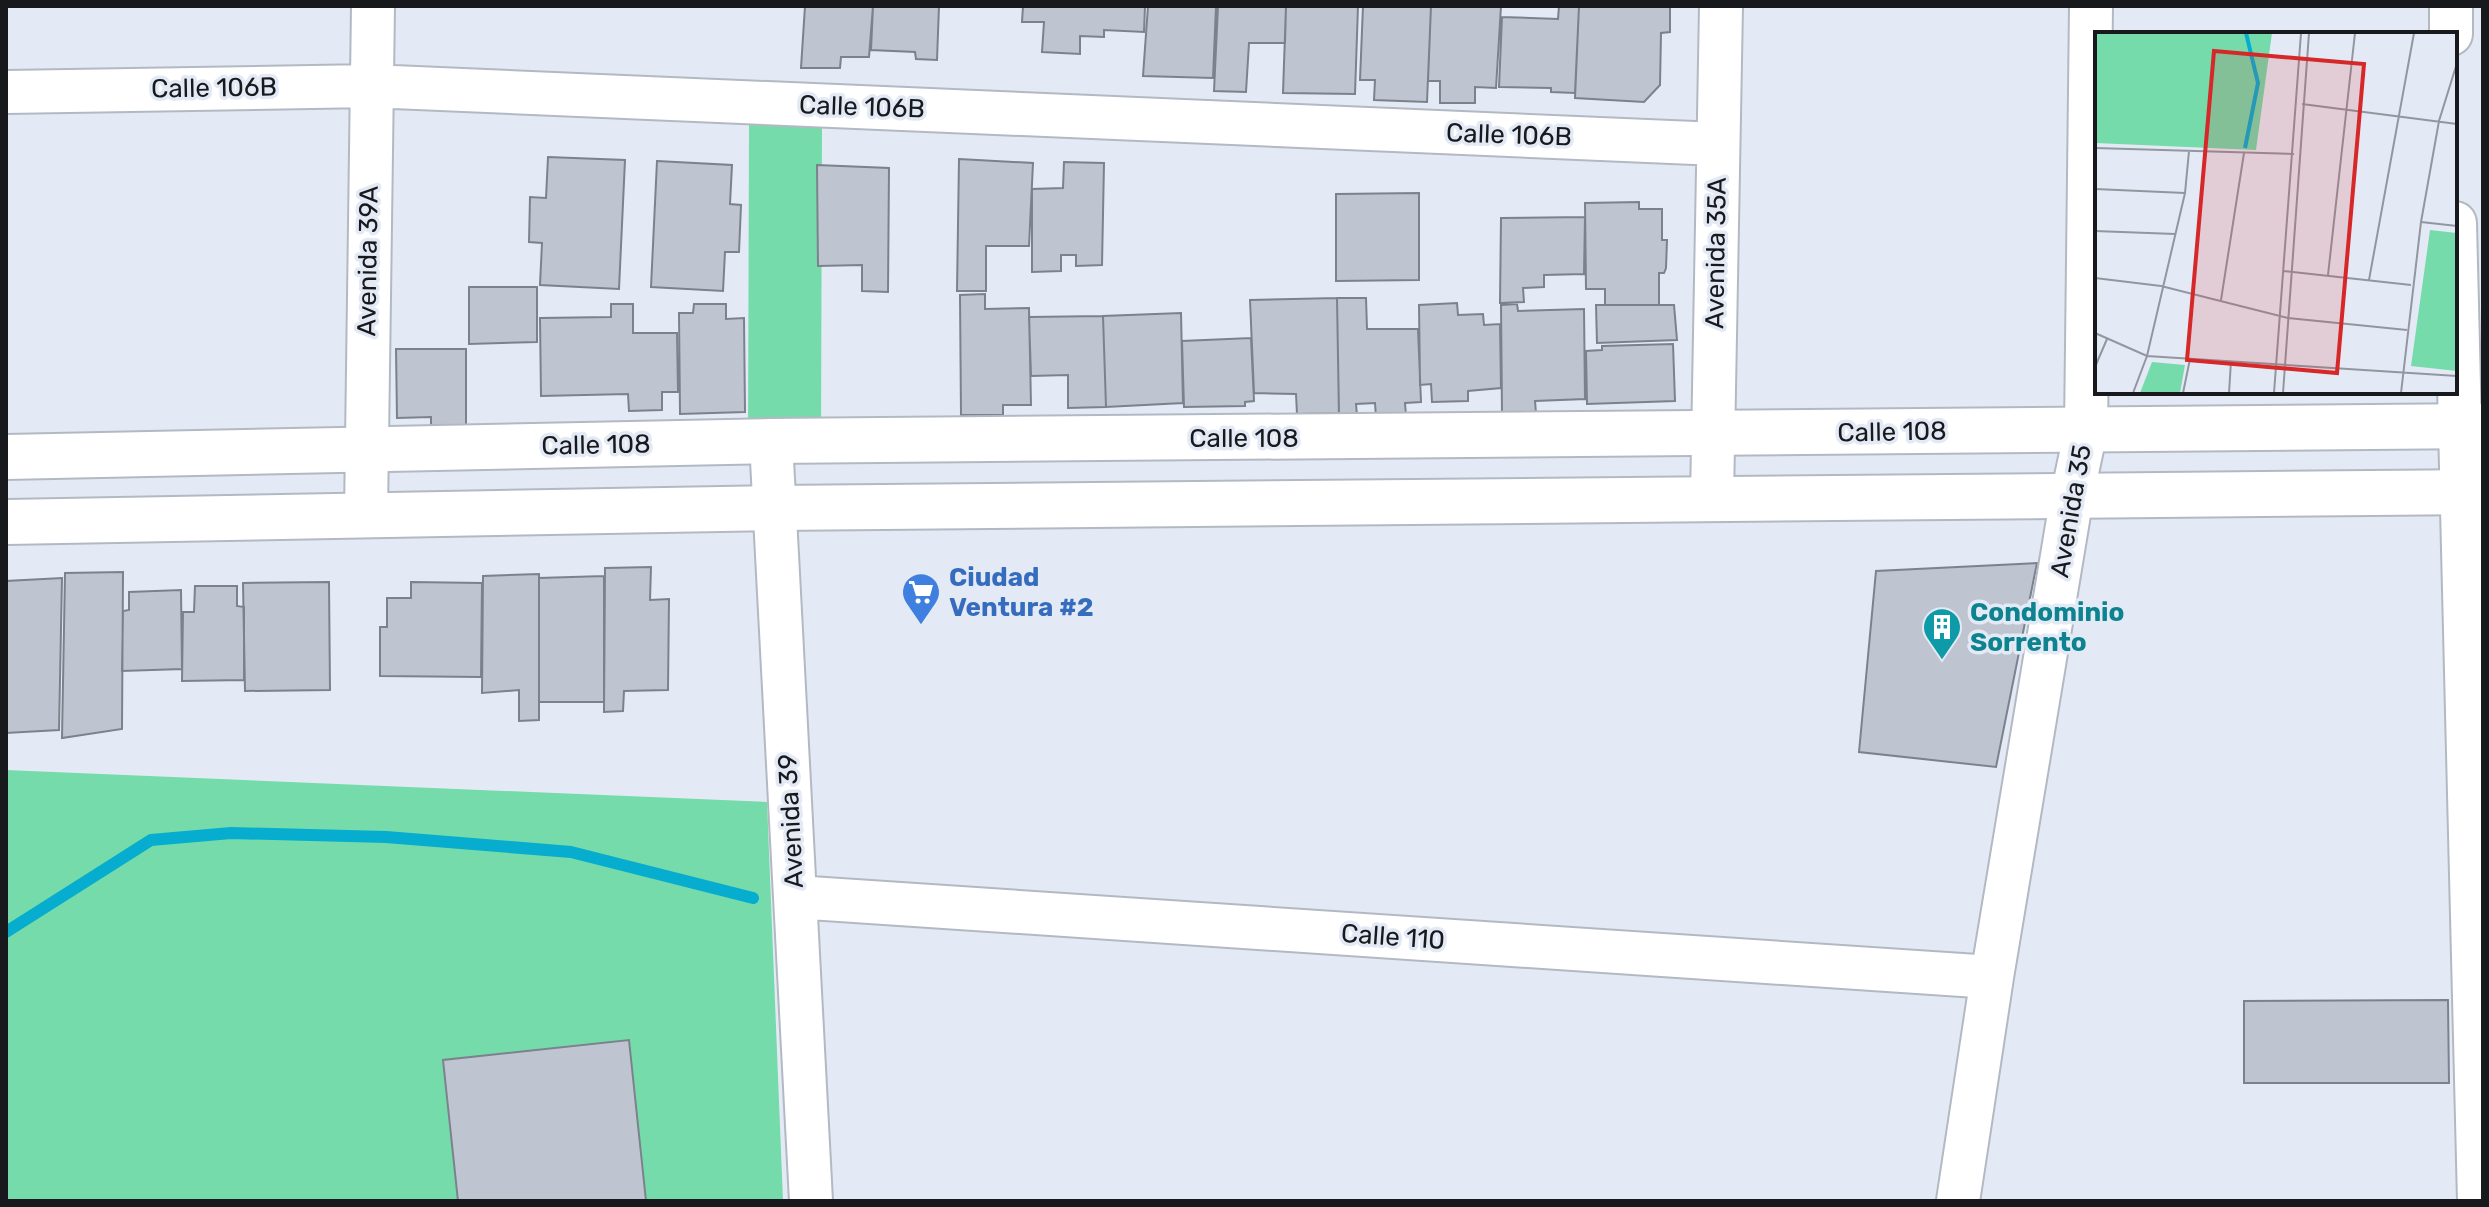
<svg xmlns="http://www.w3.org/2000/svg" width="2489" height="1207" viewBox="0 0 2489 1207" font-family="Rubik,sans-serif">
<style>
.green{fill:#76dbab}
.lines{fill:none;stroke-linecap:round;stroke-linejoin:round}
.stream{stroke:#06adce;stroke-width:12}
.building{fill:#bfc5d0;stroke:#7c828c;stroke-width:2}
.minor-casing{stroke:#b3b9c3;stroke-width:46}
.secondary-casing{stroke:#b3b9c3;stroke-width:48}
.minor{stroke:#fff;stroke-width:42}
.secondary{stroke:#fff;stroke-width:44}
.labels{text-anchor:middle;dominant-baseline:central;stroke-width:7;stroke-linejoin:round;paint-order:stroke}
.street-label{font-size:26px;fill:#17191c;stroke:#e4eaf5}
.shop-label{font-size:26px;font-weight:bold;fill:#366cbe;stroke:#e4eaf5;text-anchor:start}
.culture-label{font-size:26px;font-weight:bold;fill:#0d838f;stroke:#e4eaf5;text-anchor:start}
.inset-river{fill:none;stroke:#06adce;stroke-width:4}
.inset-road{fill:none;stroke:#92969e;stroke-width:2}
.view{fill:#d62828;fill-opacity:0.15;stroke:#d62828;stroke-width:4}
.inset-edge{fill:none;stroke:#17191c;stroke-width:4}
</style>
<rect width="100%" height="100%" fill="#e4eaf5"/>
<path class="green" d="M749,125H822L821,440H748Z
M6,770L767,802L783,1201H6Z"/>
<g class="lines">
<path class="stream" d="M6,932L151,840L231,833L386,837L571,852L753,898"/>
</g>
<path class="building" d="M805,6H873L869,57H841L840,68H801Z
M873,6H939L937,60L916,59L915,52L871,50Z
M1023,6H1145L1144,32L1104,30V37L1080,36V54L1042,52L1044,22H1022Z
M1148,6H1216L1213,78L1143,76Z
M1218,6H1286L1285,43H1249L1246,92L1214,91Z
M1286,6H1358L1355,94L1283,93Z
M1363,6H1431L1427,102L1374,100L1375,80H1360Z
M1431,6H1501L1496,88L1475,87V103H1440V81H1428Z
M1559,6H1579L1575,93L1551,92V88L1499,87L1502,17L1558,19Z
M1579,6H1670V32L1661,33L1660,85L1644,102L1575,98Z
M548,157L625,160L619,289L540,285L542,243L529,242L530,197L546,198Z
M959,159L1033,163L1029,246H986V291H957Z
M657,161L732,165L730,204L741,205L739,252H725L723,291L651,287Z
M1064,162L1104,163L1102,265L1076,266V255H1061V271L1032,272V189L1063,188Z
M817,165L889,168L888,292L862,291V265L818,266Z
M1419,193V280L1336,281V194Z
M1639,202V209H1662V240H1667L1666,268L1664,273H1659V305H1605V289H1586L1585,203Z
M1585,217L1584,274L1544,275V287L1523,288L1524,302L1500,303L1501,218Z
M469,287H537V342L469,344Z
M985,294V309L1029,308L1031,405H1003V415H961L960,295Z
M1337,298L1339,413L1297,414L1296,394L1254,393L1250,300Z
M1337,298H1366L1367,329H1418L1421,402L1405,403L1406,415L1376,417L1375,403L1356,404L1357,416L1339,418Z
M1457,303L1458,315L1483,314L1484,325L1500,324L1501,388L1468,391V401L1432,402L1431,384L1420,385L1419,305Z
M611,304H633V333H677L678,392H662V410L629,411L628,394L541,396L540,318L611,317Z
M694,304H726V319L744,318L745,412L680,414L679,313H693Z
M1517,304L1518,311L1584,309L1585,399L1535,401L1536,413L1502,415L1501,305Z
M1596,305H1674L1677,340L1597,343Z
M1181,313L1183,403L1106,407L1103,316Z
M1103,316L1106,407L1068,408V375L1031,376L1029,317Z
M1251,338L1254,401L1245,402V406L1184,407L1182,341Z
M1673,344L1675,401L1587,404L1586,351L1602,350V346Z
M396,349H466V425H431V417L397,418Z
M2037,563L1996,767L1859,752L1876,571Z
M651,567L650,600L669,599L668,690L624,691L623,711L604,712L605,568Z
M123,572L122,729L62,738L65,573Z
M539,574V720L519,721V690L482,693L483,576Z
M604,576V702H539V578Z
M62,578L59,730L6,733V581Z
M329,582L330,690L245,691L243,583Z
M411,582L482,583L481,677L380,676V627H387V598H411Z
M195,586H237V606L244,607V680L182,681L183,612H194Z
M181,590L182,669L122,671L123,611L129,610V592Z
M2448,1000L2449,1083H2244V1001Z
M629,1040L646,1201H458L443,1060Z"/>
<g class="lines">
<defs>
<path id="minor" d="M2451,6V34
M6,92L370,86L1718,144
M2455,223L2479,1201
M771,441L811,1201
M1712,499L1721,6
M366,515L373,6
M795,897L1992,977
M1958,1201L1992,977L2072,496L2086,430L2091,6"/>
<path id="secondary" d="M6,457L771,441L2483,426
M6,522L774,508L2483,492"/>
</defs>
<use href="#minor" class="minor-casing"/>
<use href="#secondary" class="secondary-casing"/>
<use href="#minor" class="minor"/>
<use href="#secondary" class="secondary"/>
</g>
<defs>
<symbol id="supermarket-pin" viewBox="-11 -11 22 30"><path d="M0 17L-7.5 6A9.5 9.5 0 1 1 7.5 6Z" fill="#3f7fe0" stroke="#e4eaf5"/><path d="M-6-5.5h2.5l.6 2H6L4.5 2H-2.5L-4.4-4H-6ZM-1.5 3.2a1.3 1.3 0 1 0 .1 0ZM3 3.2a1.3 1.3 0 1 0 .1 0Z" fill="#fff"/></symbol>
<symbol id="building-pin" viewBox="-11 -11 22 30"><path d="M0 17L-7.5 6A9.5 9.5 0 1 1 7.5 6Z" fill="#0f9aa8" stroke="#e4eaf5"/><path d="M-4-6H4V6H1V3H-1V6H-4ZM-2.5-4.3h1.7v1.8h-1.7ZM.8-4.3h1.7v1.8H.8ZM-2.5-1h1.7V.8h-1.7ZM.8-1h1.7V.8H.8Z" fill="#fff"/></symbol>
</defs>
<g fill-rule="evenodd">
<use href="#supermarket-pin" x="899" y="570" width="44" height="60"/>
<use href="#building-pin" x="1920" y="605" width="44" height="60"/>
</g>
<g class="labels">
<g class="street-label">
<text transform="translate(214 88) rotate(-1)">Calle 106B</text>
<text transform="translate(862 107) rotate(2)">Calle 106B</text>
<text transform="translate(1509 135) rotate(2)">Calle 106B</text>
<text transform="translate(1716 253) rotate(-89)">Avenida 35A</text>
<text transform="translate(368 261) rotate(-89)">Avenida 39A</text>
<text transform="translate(1892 432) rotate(-1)">Calle 108</text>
<text x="1244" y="438">Calle 108</text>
<text transform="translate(596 445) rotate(-1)">Calle 108</text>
<text transform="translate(2071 511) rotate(-80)">Avenida 35</text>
<text transform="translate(791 821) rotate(-93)">Avenida 39</text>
<text transform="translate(1393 937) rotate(4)">Calle 110</text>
</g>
<g class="shop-label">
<text x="949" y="577">Ciudad<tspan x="949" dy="30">Ventura #2</tspan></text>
</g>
<g class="culture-label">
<text x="1970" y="612">Condominio<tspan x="1970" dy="30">Sorrento</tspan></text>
</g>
</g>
<g transform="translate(2095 32)">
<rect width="362" height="362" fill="#e4eaf5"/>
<path d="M0,1H177L161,118L0,111ZM335,198L362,201V339L316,334ZM57,330L90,333L85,361H45Z" fill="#76dbab"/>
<path class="inset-river" d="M150,116L163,51L151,1"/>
<path class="inset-road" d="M207,72L362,92M0,116L199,122M0,157L90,161M326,190L362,194M0,199L80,202M189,239L316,253M233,243L260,1M0,246L66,254L193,286L312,298M274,248L319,1M126,268L149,121M0,301L52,324L362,344M0,335L12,307M38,361L52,324L90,161L94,119M88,361L95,327M134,361L136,329M179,361L206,1M188,361L214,1M306,361L326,190L344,89L362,31"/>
<path class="view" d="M119,19L269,32L242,341L92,328Z"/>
<rect width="362" height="362" class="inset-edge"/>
</g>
<rect width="2489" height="1207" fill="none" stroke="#17191c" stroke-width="16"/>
</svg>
